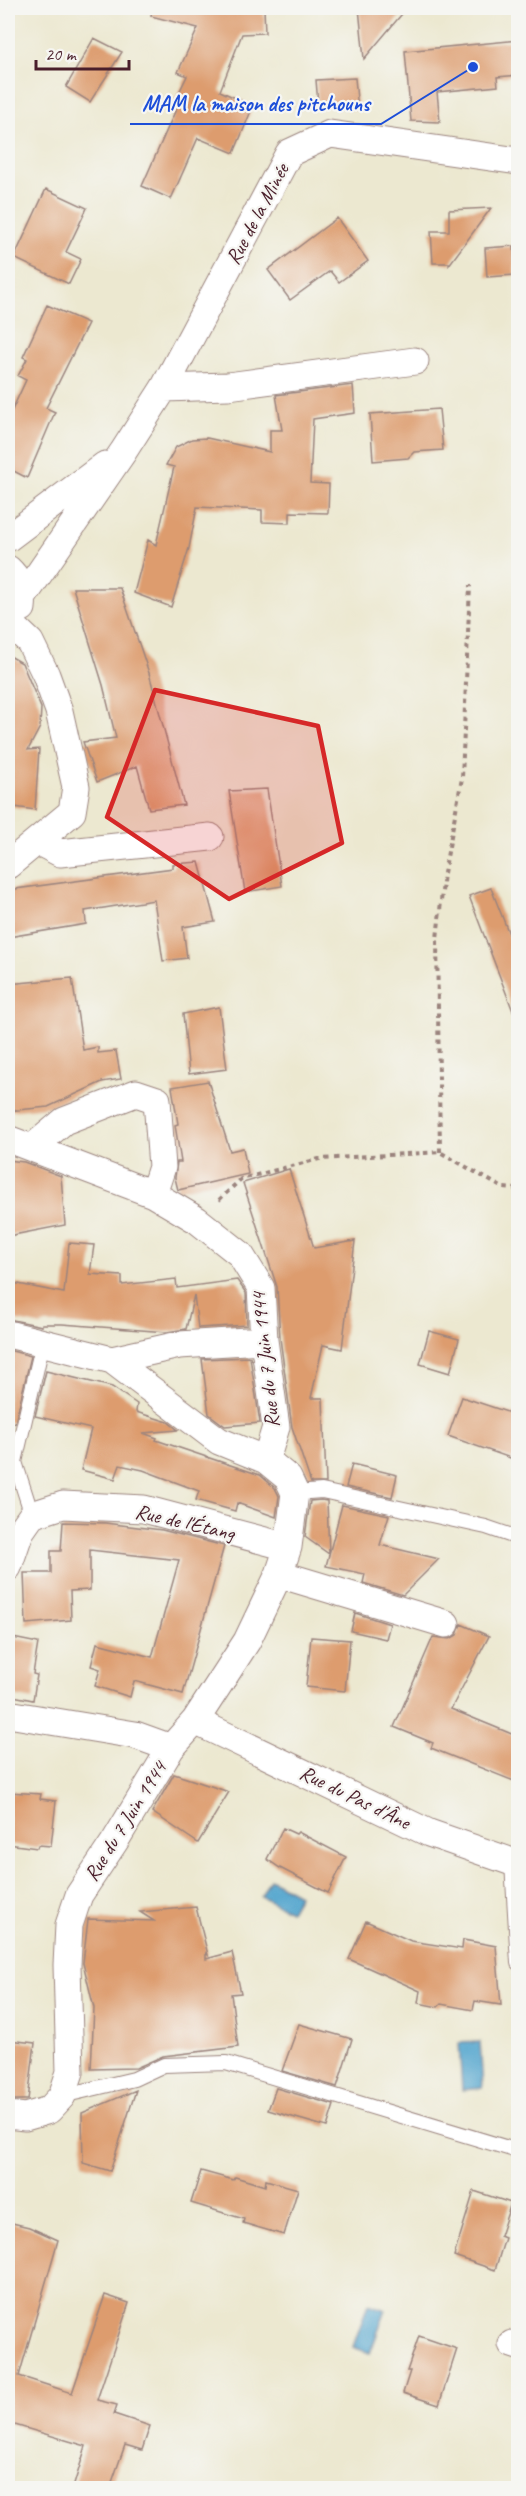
<svg xmlns="http://www.w3.org/2000/svg" width="526" height="2496" viewBox="0 0 526 2496" font-family="Caveat,sans-serif">
<style>
.water{fill:#51a4cd;stroke:#4e627c;stroke-width:1.5}
.building{fill:#dd9c6e}
.lines{fill:none;stroke-linecap:round;stroke-linejoin:round}
.lane-casing{stroke:#9b847e;stroke-width:16}
.street-casing{stroke:#9b847e;stroke-width:29}
.path{stroke:#9b847e;stroke-width:4;stroke-dasharray:4.5 4.5;stroke-linecap:butt}
.lane{stroke:#fff;stroke-width:14}
.street{stroke:#fff;stroke-width:27}
.marked{fill:#d62828;fill-opacity:0.2;stroke:#d62828;stroke-width:4.5;stroke-linejoin:round}
.labels{text-anchor:middle;dominant-baseline:central;stroke-width:4.5;stroke-linejoin:round;paint-order:stroke}
.street-label{font-size:21px;fill:#4a1f2b;stroke:#f6f6f2}
.leader{fill:none;stroke:#1d4ed8;stroke-width:2}
.callout-dot{fill:#1d4ed8;stroke:#f6f6f2;stroke-width:2}
.callout-label{font-size:22px;text-anchor:middle;font-weight:bold;fill:#1d4ed8;stroke:#f6f6f2;stroke-width:4.5;stroke-linejoin:round;paint-order:stroke}
</style>
<rect width="100%" height="100%" fill="#f6f6f2"/>
<filter id="ink" filterUnits="userSpaceOnUse"><feTurbulence type="fractalNoise" baseFrequency=".0167" numOctaves="2"/><feDisplacementMap in="SourceGraphic" scale="12" xChannelSelector="R" yChannelSelector="G"/><feConvolveMatrix kernelMatrix="1 2 1 2 8 2 1 2 1" color-interpolation-filters="sRGB"/></filter>
<filter id="wash" filterUnits="userSpaceOnUse"><feTurbulence type="fractalNoise" baseFrequency=".008" numOctaves="4" result="noise"/><feDisplacementMap in="SourceGraphic" scale="24" xChannelSelector="R" yChannelSelector="G"/><feGaussianBlur stdDeviation="1.35" result="paint"/><feColorMatrix in="noise" values="0 0 0 0 0 0 0 0 0 0 0 0 0 0 0 0 0 1.4 0 .05"/><feComposite in="paint" operator="in"/></filter>
<g filter="url(#wash)">
<rect width="100%" height="100%" fill="#ece8d0"/>
<path class="water" d="M270,1879L299,1895L290,1911L261,1896Z
M480,2042L483,2088L462,2090L459,2043Z
M368,2304L386,2310L370,2353L353,2347Z"/>
<g id="blocks">
<path class="building" d="M152,8H264L265,33L242,34L220,91L253,106L234,153L198,138L171,199L142,186L177,107L173,105L187,76L178,72L198,28L151,16Z
M359,8H407L364,59Z
M94,38L122,52L90,102L66,87Z
M519,40V75L497,77L498,86L437,92L440,122L411,121L405,51Z
M355,78L358,110L318,104L316,80Z
M46,189L87,208L66,252L81,259L69,284L14,258Z
M491,208L449,265V263H433L431,231H449V210Z
M337,218L368,261L339,282L330,271L290,300L268,270Z
M514,246L515,275L487,277L485,248Z
M47,305L88,323L46,408L55,412L27,478L8,468V419L26,380L18,376L27,359L23,357Z
M353,385L355,413L313,419L310,483L329,484L328,513L290,512V523L262,522V510L197,507L189,548L171,607L134,593L148,540L156,545L174,467L166,465L176,447L192,439L207,438L270,452V430H282L276,395Z
M439,409L443,450L414,452L408,458L373,461L370,414Z
M73,588H120L149,673L184,805L149,809L137,766L97,782L83,742L116,738L103,685Z
M8,655L22,663L41,708L40,727L28,750L39,749L35,810L8,806Z
M267,789L282,886L245,892L229,791Z
M199,862L215,922L183,927L187,958L163,961L154,900L85,911L86,924L8,937V890L173,868V864Z
M491,888L511,939L519,936V1019H516L469,896Z
M72,978L83,1050L98,1047V1053L116,1051L121,1079L102,1082L48,1107L8,1111V984Z
M219,1007L227,1069L189,1074L183,1014Z
M208,1081L230,1151L243,1148L248,1174L178,1190L175,1178L177,1162H181L175,1125L178,1124L172,1087Z
M8,1160L24,1162L61,1176L65,1225L8,1236Z
M289,1169L314,1248L355,1241L342,1349L323,1345L311,1398H323L326,1483H311L292,1427L280,1338L277,1287L243,1183Z
M69,1243L94,1245L90,1274L122,1276V1285L176,1279L177,1288L237,1280L246,1293L247,1325L198,1328L194,1295L186,1329L167,1332L62,1324H42V1326L8,1319V1282L64,1293Z
M429,1331L459,1339L450,1373L420,1364Z
M8,1350L31,1356L15,1423L8,1422Z
M250,1357L260,1423L225,1426L209,1414L202,1359Z
M46,1371L112,1387L137,1404L136,1412L168,1422L178,1430L143,1433L157,1438L156,1440L260,1475L275,1488L279,1496L276,1517L237,1503L235,1511L196,1500L199,1491L143,1470L120,1465L115,1479L81,1470L91,1429L35,1416Z
M462,1397L519,1416V1461L448,1436Z
M352,1464L397,1475L392,1497L346,1487Z
M321,1500L327,1501L329,1554L305,1537L310,1501Z
M342,1505L389,1515L380,1545L439,1559L403,1595L363,1583L365,1574L326,1566Z
M63,1522L105,1523L162,1530L224,1546L183,1694L134,1681L130,1697L95,1686L100,1669L91,1666L97,1643L152,1657L179,1560L90,1550V1590L70,1591L71,1620L26,1624L24,1573H51V1551H61Z
M355,1613L390,1624L386,1639L351,1631Z
M461,1624L489,1636L451,1709L519,1737V1783L431,1748L433,1743L394,1727L433,1637L450,1639L457,1635Z
M8,1637L38,1643L33,1674L37,1675L33,1700L8,1695Z
M311,1637L350,1640L345,1691L306,1687Z
M174,1774L229,1792L198,1843L152,1812Z
M8,1792L41,1794L40,1799L56,1801L51,1846L38,1845L37,1848L8,1844Z
M283,1828L296,1834L298,1832L346,1857L328,1893L280,1868L267,1859Z
M196,1907L208,1955L206,1953V1959L232,1952L241,1993L231,1994L238,2047L163,2056L136,2068L91,2069L94,2008L83,1963L88,1919L154,1921L140,1912Z
M366,1921L411,1941L462,1949L463,1940L496,1946L501,2005L475,2001L473,2010L441,2004L438,2007L418,2003L420,1991L349,1959Z
M299,2024L352,2039L337,2087L282,2071Z
M8,2040L35,2043L28,2100H8Z
M276,2088L334,2105L327,2127L268,2110Z
M136,2090L110,2171L83,2163L82,2113Z
M201,2171L233,2180L235,2177L265,2186L266,2180L298,2189L284,2235L243,2223L244,2219L191,2203Z
M474,2191L511,2203L500,2236L505,2238L495,2270L454,2256Z
M8,2222L29,2227L58,2240L19,2376L72,2393L105,2295L129,2303L97,2400L117,2405L114,2414L150,2426L142,2450L125,2445L110,2488H73L86,2446L8,2423Z
M419,2336L457,2349L439,2405L403,2393L410,2371H407Z"/>
</g>
</g>
<g filter="url(#ink)">
<use href="#blocks" fill-opacity="0" stroke="#9b847e" stroke-width="1.5"/>
<g class="lines">
<defs>
<path id="lane" d="M295,1493L322,1491L486,1527L518,1538
M32,1515L15,1462L43,1342
M512,1863L518,1963
M62,2096L134,2079L164,2065L226,2063L518,2151"/>
<path id="street" d="M164,388L228,386L415,361
M8,538L105,465
M8,569C20,580 24,592 22,608
M23,597L123,452L164,388L289,153L330,134L518,161
M37,841L60,853L210,837
M8,865L72,812L76,787L59,711L46,675L30,642L12,625
M8,1139L153,1194L197,1220L240,1254L261,1288L264,1340L276,1427L266,1460
M33,1147L64,1121L136,1093L157,1100L162,1167L153,1194
M8,1334L112,1360L219,1441L266,1460L288,1478L295,1493L288,1547L279,1574L247,1641L195,1721L171,1748L115,1841L79,1895L69,1925L67,1965L70,2072L62,2096L49,2110L25,2117L8,2115
M112,1360L179,1345L264,1340
M8,1567L20,1532L32,1515L63,1505L144,1509L288,1547
M279,1574L446,1624
M8,1714L135,1735L171,1748
M195,1721L429,1833L518,1864
M512,2344L518,2346"/>
</defs>
<use href="#lane" class="lane-casing"/>
<use href="#street" class="street-casing"/>
<path class="path" d="M440,1152L437,939L444,873L462,778L470,585
M219,1200L241,1179L319,1159L440,1152L503,1188L518,1189"/>
<use href="#lane" class="lane"/>
<use href="#street" class="street"/>
</g>
</g>
<path class="marked" d="M155,690L318,726L342,843L229,899L107,817Z"/>
<g class="labels">
<g class="street-label">
<text transform="translate(257 214) rotate(-62)">Rue de la Minée</text>
<text transform="translate(265 1360) rotate(-96)">Rue du 7 Juin 1944</text>
<text transform="translate(185 1522) rotate(13)">Rue de l'Étang</text>
<text transform="translate(355 1797) rotate(26)">Rue du Pas d'Âne</text>
<text transform="translate(125 1821) rotate(-58)">Rue du 7 Juin 1944</text>
</g>
</g>
<path class="leader" d="M473 67L381 124H130"/>
<circle class="callout-dot" cx="473" cy="67" r="6"/>
<g class="callout-label">
<text x="256" y="111">MAM la maison des pitchouns</text>
</g>
<rect width="526" height="2496" fill="none" stroke="#f6f6f2" stroke-width="30"/>
<path d="M36 60v9h93v-9" fill="none" stroke="#4a1f2b" stroke-width="3"/>
<text x="45" y="60" font-size="18" fill="#4a1f2b" stroke="#f6f6f2" stroke-width="4.5" paint-order="stroke">20 m</text>
</svg>
